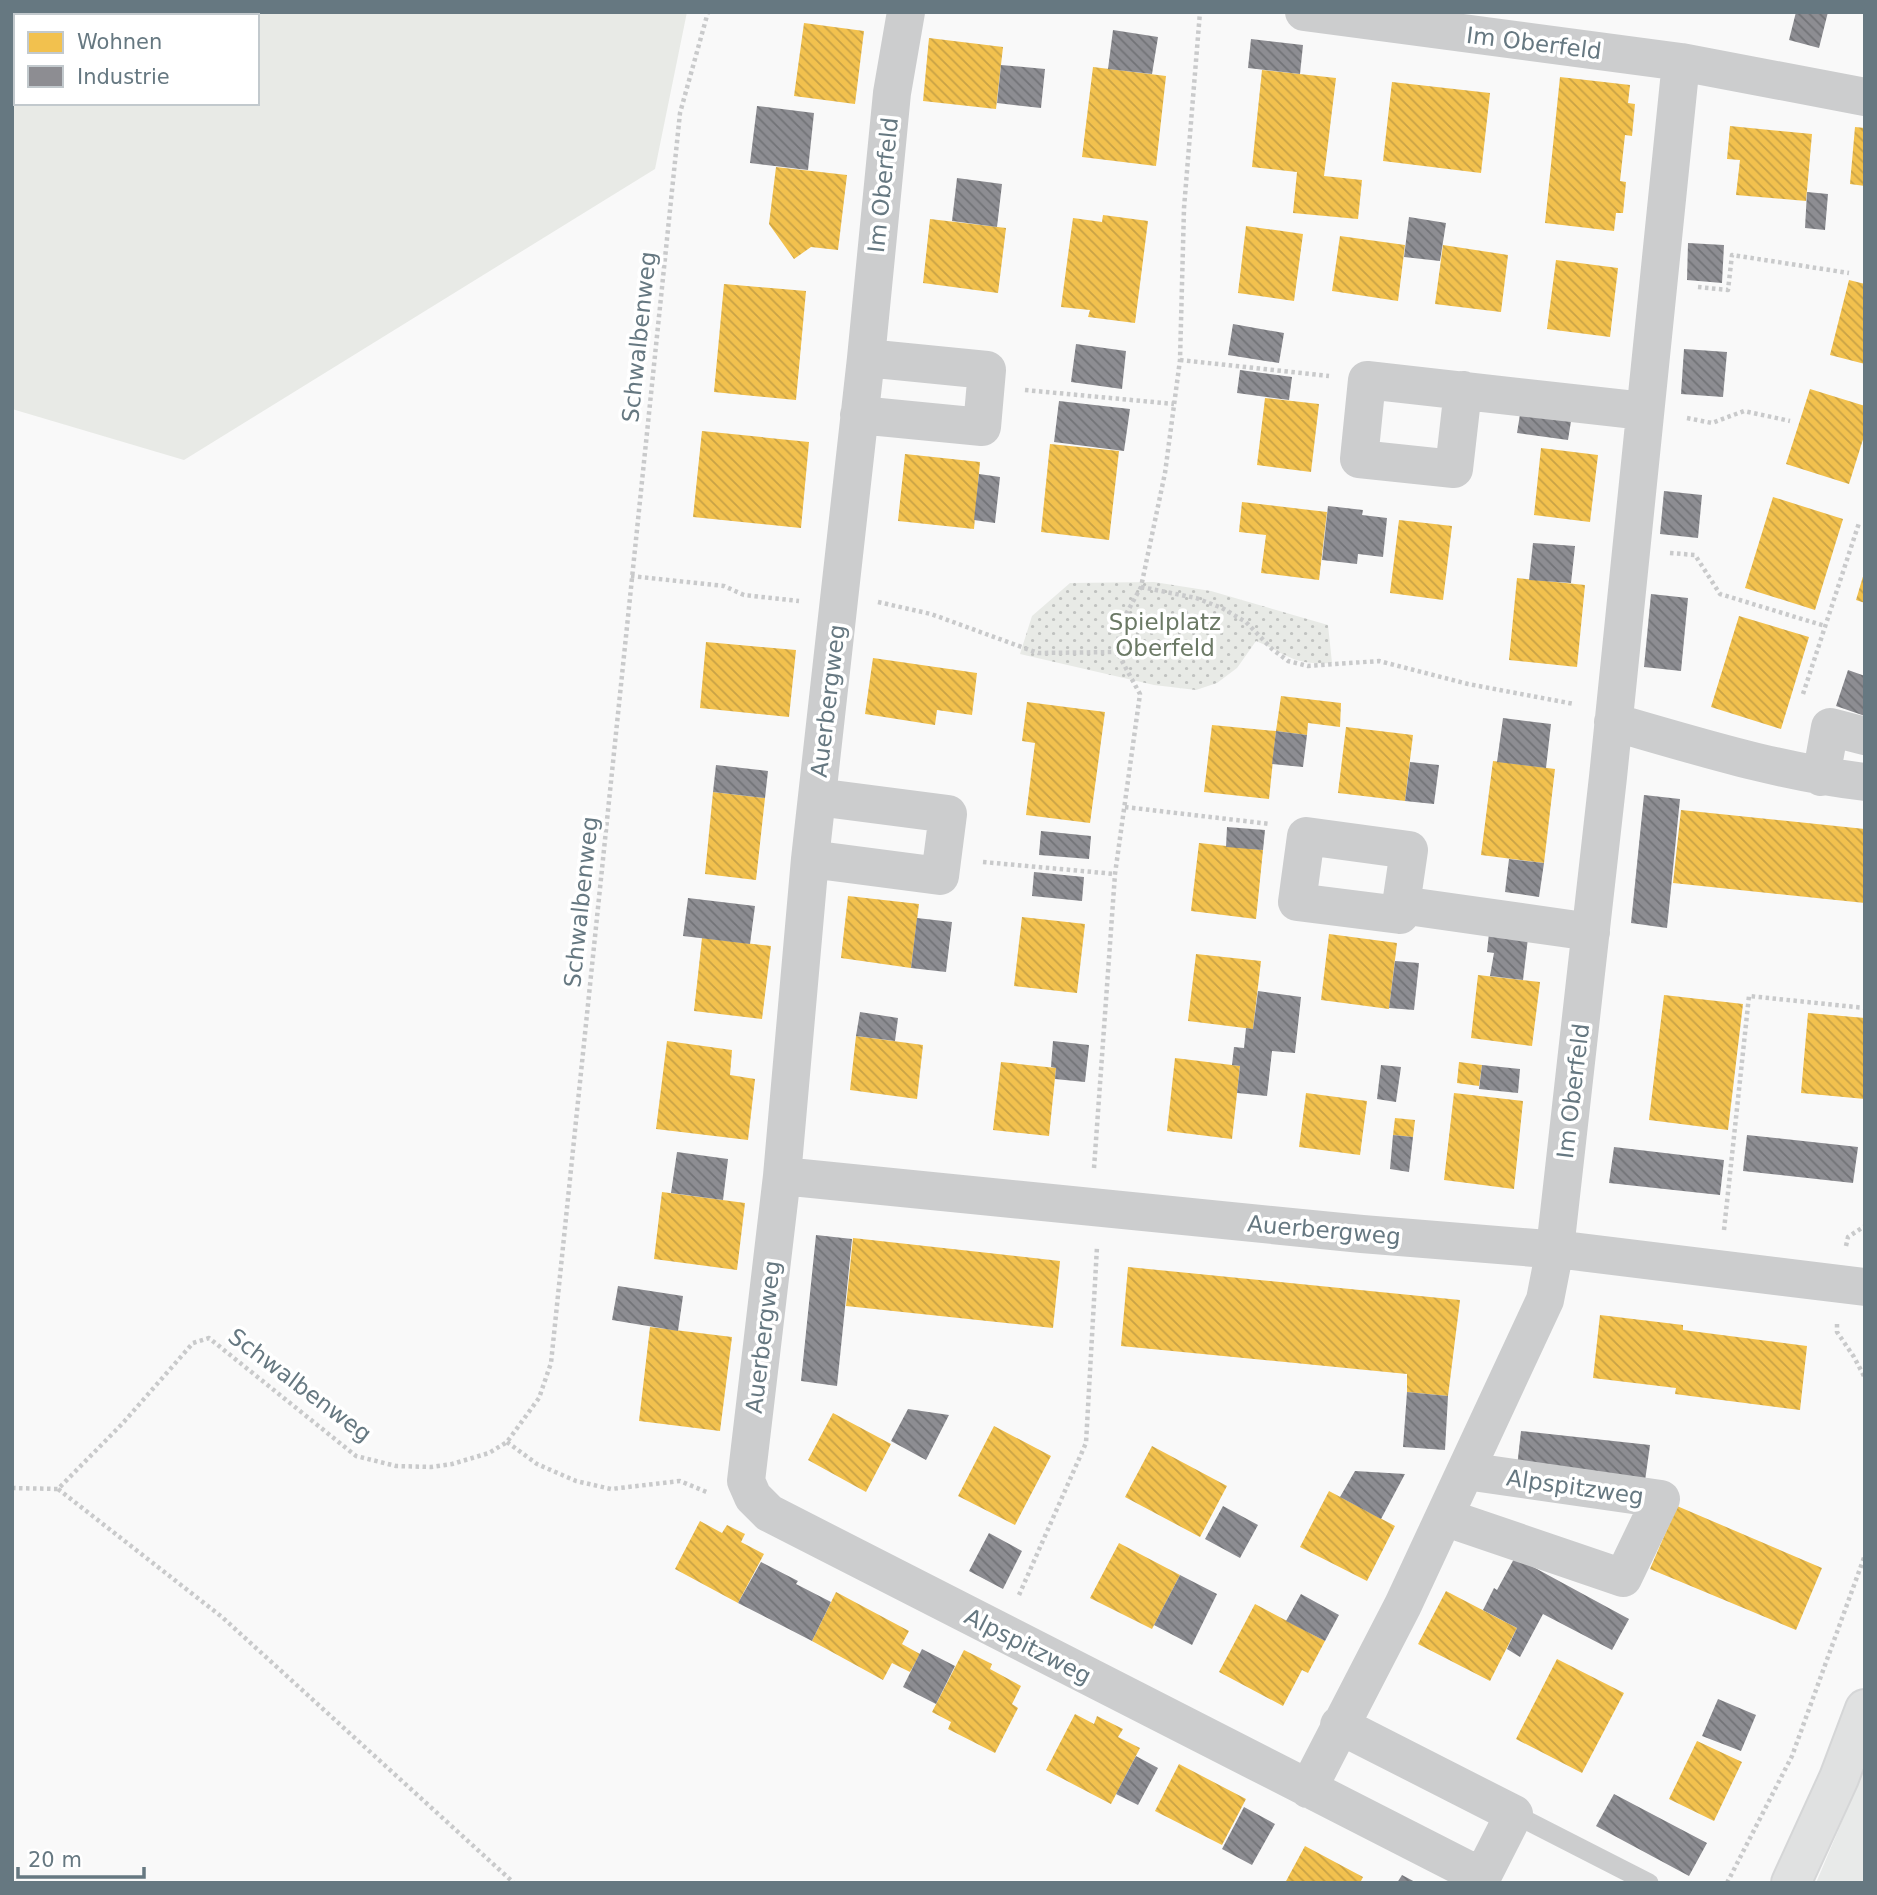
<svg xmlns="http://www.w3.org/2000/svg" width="1877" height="1895" viewBox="0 0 1877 1895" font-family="'DejaVu Sans',sans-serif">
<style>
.built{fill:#e8eae9}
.grass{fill:url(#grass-dots)}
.pitch{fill:#e8eae6;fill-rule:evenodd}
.homes{fill:url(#homes-back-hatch)}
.industry{fill:url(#industry-back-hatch)}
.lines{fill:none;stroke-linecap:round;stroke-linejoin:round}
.secondary-casing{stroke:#d5d6d7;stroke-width:42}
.path{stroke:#c9cacb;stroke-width:4.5;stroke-dasharray:3.5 3.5;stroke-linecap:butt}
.lane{stroke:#cccdce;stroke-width:19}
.street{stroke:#cccdce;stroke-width:38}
.secondary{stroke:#e0e1e1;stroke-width:38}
.labels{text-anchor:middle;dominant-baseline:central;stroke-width:7;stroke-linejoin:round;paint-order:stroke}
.street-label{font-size:23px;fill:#667881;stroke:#fff}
.park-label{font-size:23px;fill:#6b7965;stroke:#fff}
</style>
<defs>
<pattern id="grass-dots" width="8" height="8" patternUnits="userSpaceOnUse" patternTransform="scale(1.75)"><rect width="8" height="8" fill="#e8eae6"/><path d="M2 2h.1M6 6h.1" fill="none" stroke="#c0c2c0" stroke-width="1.8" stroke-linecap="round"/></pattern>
<pattern id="homes-back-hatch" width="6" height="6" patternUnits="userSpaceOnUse" patternTransform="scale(1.75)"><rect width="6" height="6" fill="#f2c14e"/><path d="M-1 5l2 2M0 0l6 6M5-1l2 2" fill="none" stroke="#c8a246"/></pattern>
<pattern id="industry-back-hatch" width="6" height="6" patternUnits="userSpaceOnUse" patternTransform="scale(1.75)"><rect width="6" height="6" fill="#8d8d92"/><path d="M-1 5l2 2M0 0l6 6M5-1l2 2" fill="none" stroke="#727377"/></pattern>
</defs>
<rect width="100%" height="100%" fill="#f9f9f9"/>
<path class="built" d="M1865,1767V1883H1816Z"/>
<path class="grass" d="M1154,582L1211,591L1328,625L1332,663C1292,665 1289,655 1256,641L1237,668L1217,683L1196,690L1154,685L1020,654L1032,616L1070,583Z"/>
<path class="pitch" d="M12,12H687L655,169L184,460L12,409ZM16,16H257V103H16Z"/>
<path class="homes" d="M804,23L864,31L855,104L794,96Z
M929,38L1003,47L996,109L923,101Z
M1093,67L1166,76L1156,166L1082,157Z
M1262,70L1336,78L1324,176L1362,180L1358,219L1293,213L1297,172L1252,167Z
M1560,77L1630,85L1628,103L1635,104L1632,136L1625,135L1620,181L1626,182L1623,213H1616L1614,231L1545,223Z
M1392,82L1490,93L1481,173L1383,161Z
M1730,126L1812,134L1806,201L1736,195L1740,160L1727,159Z
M1855,127L1865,128V186L1850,184Z
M776,167L847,175L838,250L811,247L794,259L769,224Z
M1103,215L1148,221L1135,323L1088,317L1090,310L1061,307L1073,218L1102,222Z
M930,219L1006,228L998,293L923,283Z
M1246,226L1303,234L1294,301L1238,293Z
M1340,236L1405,245L1398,301L1332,291Z
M1443,245L1508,255L1501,312L1435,304Z
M1556,260L1618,268L1610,337L1547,329Z
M1849,280L1865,284V364L1830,355Z
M724,284L806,291L796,400L714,392Z
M1810,389L1865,406V433L1849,484L1786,464Z
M1265,398L1319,404L1311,472L1257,465Z
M702,431L809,442L801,528L693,517Z
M1050,444L1119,451L1109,540L1041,532Z
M1541,448L1598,455L1590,522L1534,515Z
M905,454L980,462L974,529L898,521Z
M1773,497L1843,519L1815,610L1745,588Z
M1242,502L1327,512L1319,580L1261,573L1266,535L1239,532Z
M1399,520L1452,526L1443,600L1390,593Z
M1864,573H1865V603L1856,600Z
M1517,578L1585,585L1577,667L1509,660Z
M1739,616L1809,637L1781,729L1711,707Z
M706,642L796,650L789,717L700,708Z
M873,658L977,673L972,715L937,710L935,725L865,714Z
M1281,696L1341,703L1340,727L1308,723L1307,735L1276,731L1269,799L1204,792L1212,725L1276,731Z
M1027,702L1105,712L1090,823L1026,815L1035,743L1022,741Z
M1346,727L1413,735L1405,801L1338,793Z
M1493,761L1555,769L1544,863L1481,855Z
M713,792L765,798L756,880L705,874Z
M1681,810L1865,829V903L1673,883Z
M1199,843L1263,850L1256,919L1191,911Z
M848,896L919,904L911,968L841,958Z
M1022,917L1085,924L1077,993L1014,986Z
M1329,934L1397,943L1389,1009L1321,1000Z
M702,938L771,946L762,1019L694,1011Z
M1196,954L1261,961L1253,1029L1188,1021Z
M1478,975L1540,982L1532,1046L1471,1038Z
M1664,995L1743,1004L1728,1130L1649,1120Z
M1808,1013L1865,1018V1099L1801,1093Z
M856,1036L923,1045L917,1099L850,1090Z
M667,1041L732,1050L730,1075L755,1079L748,1140L656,1129Z
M1175,1058L1240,1066L1232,1139L1167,1131Z
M1001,1062L1056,1068L1049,1136L993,1130Z
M1459,1062L1482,1065L1479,1086L1457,1083Z
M1306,1093L1367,1101L1360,1155L1299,1147Z
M1454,1093L1523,1101L1514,1189L1444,1180Z
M1395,1118L1415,1120L1413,1137L1393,1135Z
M662,1192L745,1203L737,1270L654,1259Z
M853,1238L1060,1261L1053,1328L846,1306Z
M1128,1267L1460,1300L1448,1396L1407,1392V1374L1121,1346Z
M1600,1315L1683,1325V1330L1807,1346L1800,1410L1675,1394L1676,1388L1593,1378Z
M650,1327L732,1337L720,1431L639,1421Z
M833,1413L891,1444L866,1492L808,1460Z
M994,1426L1051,1456L1015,1525L958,1496Z
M1152,1446L1227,1486L1200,1537L1125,1497Z
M1329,1491L1395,1526L1367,1581L1300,1547Z
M1677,1506L1822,1568L1796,1630L1650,1569Z
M700,1521L722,1533L727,1525L745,1534L741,1542L764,1554L738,1603L675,1569Z
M1119,1543L1180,1575L1152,1629L1090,1598Z
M1446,1591L1517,1628L1490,1681L1418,1644Z
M836,1592L909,1631L902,1644L920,1654L910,1672L892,1663L883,1680L812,1641Z
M1255,1604L1325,1641L1308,1673L1302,1670L1283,1706L1219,1672Z
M964,1650L992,1664L990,1669L1021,1686L1012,1704L1018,1708L995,1753L948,1729L951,1722L932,1712Z
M1557,1659L1624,1693L1582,1773L1516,1739Z
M1075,1714L1094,1724L1097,1716L1123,1729L1118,1737L1140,1748L1111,1804L1046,1770Z
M1697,1741L1742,1762L1714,1821L1669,1799Z
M1179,1764L1246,1799L1222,1845L1155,1811Z
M1305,1846L1363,1877L1360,1883H1285Z"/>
<path class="industry" d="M1796,12H1828L1819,48L1789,40Z
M1113,30L1158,37L1152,74L1108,69Z
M1251,39L1303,45L1300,74L1248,68Z
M1001,65L1045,69L1041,108L997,103Z
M757,106L814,113L808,170L750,163Z
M957,178L1002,184L997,227L952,221Z
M1807,192L1828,194L1825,230L1805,228Z
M1409,217L1446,223L1440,261L1404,257Z
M1688,243L1724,245L1722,283L1687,280Z
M1233,324L1284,333L1279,363L1228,355Z
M1076,344L1126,351L1122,389L1071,382Z
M1684,349L1727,352L1723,397L1681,394Z
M1240,370L1292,377L1289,400L1237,393Z
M1059,401L1130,409L1124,451L1054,442Z
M1521,408L1572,415L1568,440L1517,433Z
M979,474L1000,477L995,523L974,520Z
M1664,491L1702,495L1698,538L1660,534Z
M1328,506L1363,510L1362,515L1387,518L1383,557L1358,554L1357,564L1322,560Z
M1533,543L1575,546L1571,583L1529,580Z
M1651,594L1688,598L1681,671L1644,667Z
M1848,670L1865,676V716L1836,706Z
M1503,718L1551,724L1546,768L1497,762Z
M1276,731L1307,735L1303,767L1272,764Z
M1410,762L1439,765L1434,804L1405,801Z
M716,765L768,771L765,798L713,792Z
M1644,795L1680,799L1667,928L1631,923Z
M1227,827L1265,830L1263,850L1226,847Z
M1041,831L1091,836L1089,859L1039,855Z
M1509,859L1544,863L1539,897L1505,892Z
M1034,872L1084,877L1082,901L1032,896Z
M688,898L755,906L750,944L683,936Z
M917,918L952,922L946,972L911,968Z
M1489,933L1528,938L1523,980L1490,976L1494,953L1487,952Z
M1395,961L1419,963L1414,1010L1389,1008Z
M1258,991L1301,997L1295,1053L1272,1051L1267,1096L1237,1093L1240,1066L1232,1065L1234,1047L1244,1048L1246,1028L1253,1029Z
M860,1012L898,1018L895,1041L856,1036Z
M1053,1041L1089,1045L1085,1082L1055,1079L1056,1068L1051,1067Z
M1381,1065L1401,1067L1396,1102L1377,1099Z
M1482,1065L1520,1069L1518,1093L1479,1089Z
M1393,1135L1413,1137L1409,1172L1390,1169Z
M1747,1135L1858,1147L1853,1183L1743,1171Z
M1614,1147L1724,1160L1720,1195L1609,1183Z
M677,1152L728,1159L723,1200L671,1193Z
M816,1235L852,1239L837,1386L801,1381Z
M618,1286L683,1296L678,1331L612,1320Z
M1407,1392L1448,1396L1445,1450L1403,1447Z
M908,1409L949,1415L926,1460L891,1441Z
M1521,1431L1650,1445L1645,1481L1517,1467Z
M1355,1471L1405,1474L1381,1519L1340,1497Z
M1223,1506L1258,1525L1240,1558L1205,1539Z
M989,1533L1022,1551L1003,1589L969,1571Z
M1515,1557L1629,1619L1612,1650L1543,1614L1520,1657L1507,1649L1517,1628L1483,1610L1494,1588L1497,1590Z
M761,1562L798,1581L796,1584L831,1602L812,1641L738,1603Z
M1180,1575L1217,1594L1192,1645L1154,1625Z
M1301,1594L1339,1615L1325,1641L1286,1621Z
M922,1649L955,1666L936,1704L903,1687Z
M1718,1699L1756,1715L1741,1751L1702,1736Z
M1136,1756L1158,1768L1138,1805L1116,1794Z
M1614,1794L1707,1843L1689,1876L1596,1826Z
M1244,1807L1275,1824L1252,1865L1222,1849Z
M1402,1875L1417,1883H1397Z"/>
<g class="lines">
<defs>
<path id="secondary" d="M1791,1883L1839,1778L1865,1709"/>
</defs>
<use href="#secondary" class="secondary-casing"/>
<path class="path" d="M1698,287L1728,290L1732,255L1849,273
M1180,360L1329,376
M1025,390L1174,404
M1687,418L1712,423L1744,411L1790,421
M1670,553L1695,555L1720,594L1825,626
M631,576L724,586L744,595L799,601
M1141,587L1196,598L1222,608L1246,622L1272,649L1288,661L1308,666L1379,661L1468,684L1574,704
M878,602L931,614L1038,653L1117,652L1120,625L1141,587L1165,473L1180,360L1184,208L1200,12
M1803,694L1859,523
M1125,807L1270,824
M983,862L1115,874
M1094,1168L1115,874L1140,694L1117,652
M1724,1230L1749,996L1865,1008
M1846,1246L1848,1237L1865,1226
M1837,1324V1332L1854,1357L1865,1378
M507,1442L537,1464L576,1481L611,1489L680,1481L709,1493
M12,1488L58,1489L122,1424L193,1343L209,1338L356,1456L396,1466L431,1467L452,1464L489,1453L507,1442L539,1398L551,1363L680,113L708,12
M58,1489L222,1617L514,1883
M1019,1595L1086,1443L1097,1247
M1727,1883L1792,1756L1865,1555"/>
<path class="lane" d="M1514,1814L1649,1883"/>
<path class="street" d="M906,12L892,93L866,358L810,859L782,1176L746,1481L753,1497L769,1513L1482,1877L1514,1814L1339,1725
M1304,12L1681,62L1608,777L1555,1249L1545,1300L1403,1605L1308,1789
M1681,62L1865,97
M1463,390L1454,469L1359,459L1367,380L1644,411
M859,415L982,427L987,370L866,358
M1613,722C1697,746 1779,772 1865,782
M1821,777L1830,727L1865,736
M810,859L940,876L948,814L817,797
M1401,905L1400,915L1297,902L1306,836L1409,850L1401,905L1591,932
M782,1176L1362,1234L1572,1251L1865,1287
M1444,1517L1623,1578L1661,1499L1466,1471"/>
<use href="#secondary" class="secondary"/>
</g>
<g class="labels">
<g class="street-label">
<text transform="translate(1534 43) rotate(7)">Im Oberfeld</text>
<text transform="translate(883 185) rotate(-84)">Im Oberfeld</text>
<text transform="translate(639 337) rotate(-84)">Schwalbenweg</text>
<text transform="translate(828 701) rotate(-83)">Auerbergweg</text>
<text transform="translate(581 902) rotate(-84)">Schwalbenweg</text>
<text transform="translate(1573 1091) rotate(-83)">Im Oberfeld</text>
<text transform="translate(1324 1230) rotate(5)">Auerbergweg</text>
<text transform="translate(763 1337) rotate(-83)">Auerbergweg</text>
<text transform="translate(300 1385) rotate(37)">Schwalbenweg</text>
<text transform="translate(1575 1487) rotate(8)">Alpspitzweg</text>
<text transform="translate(1028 1646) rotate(27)">Alpspitzweg</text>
</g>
<g class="park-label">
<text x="1165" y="622">Spielplatz<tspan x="1165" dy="26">Oberfeld</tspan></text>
</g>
</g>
<rect width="1877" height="1895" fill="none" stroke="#667881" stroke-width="28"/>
<rect x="14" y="14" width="245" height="91" fill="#ffffff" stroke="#c2c9cd" stroke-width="2"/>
<rect x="28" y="32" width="35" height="21" fill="#f2c14e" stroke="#c2c9cd" stroke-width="2"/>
<text x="77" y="49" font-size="21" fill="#667881">Wohnen</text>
<rect x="28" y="66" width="35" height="21" fill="#8d8d92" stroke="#c2c9cd" stroke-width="2"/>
<text x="77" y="84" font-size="21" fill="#667881">Industrie</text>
<path d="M18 1867v10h126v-10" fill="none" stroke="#667881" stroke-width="3.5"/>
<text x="28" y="1867" font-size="21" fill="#667881" stroke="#ffffff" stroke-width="5" paint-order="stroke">20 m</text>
</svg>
